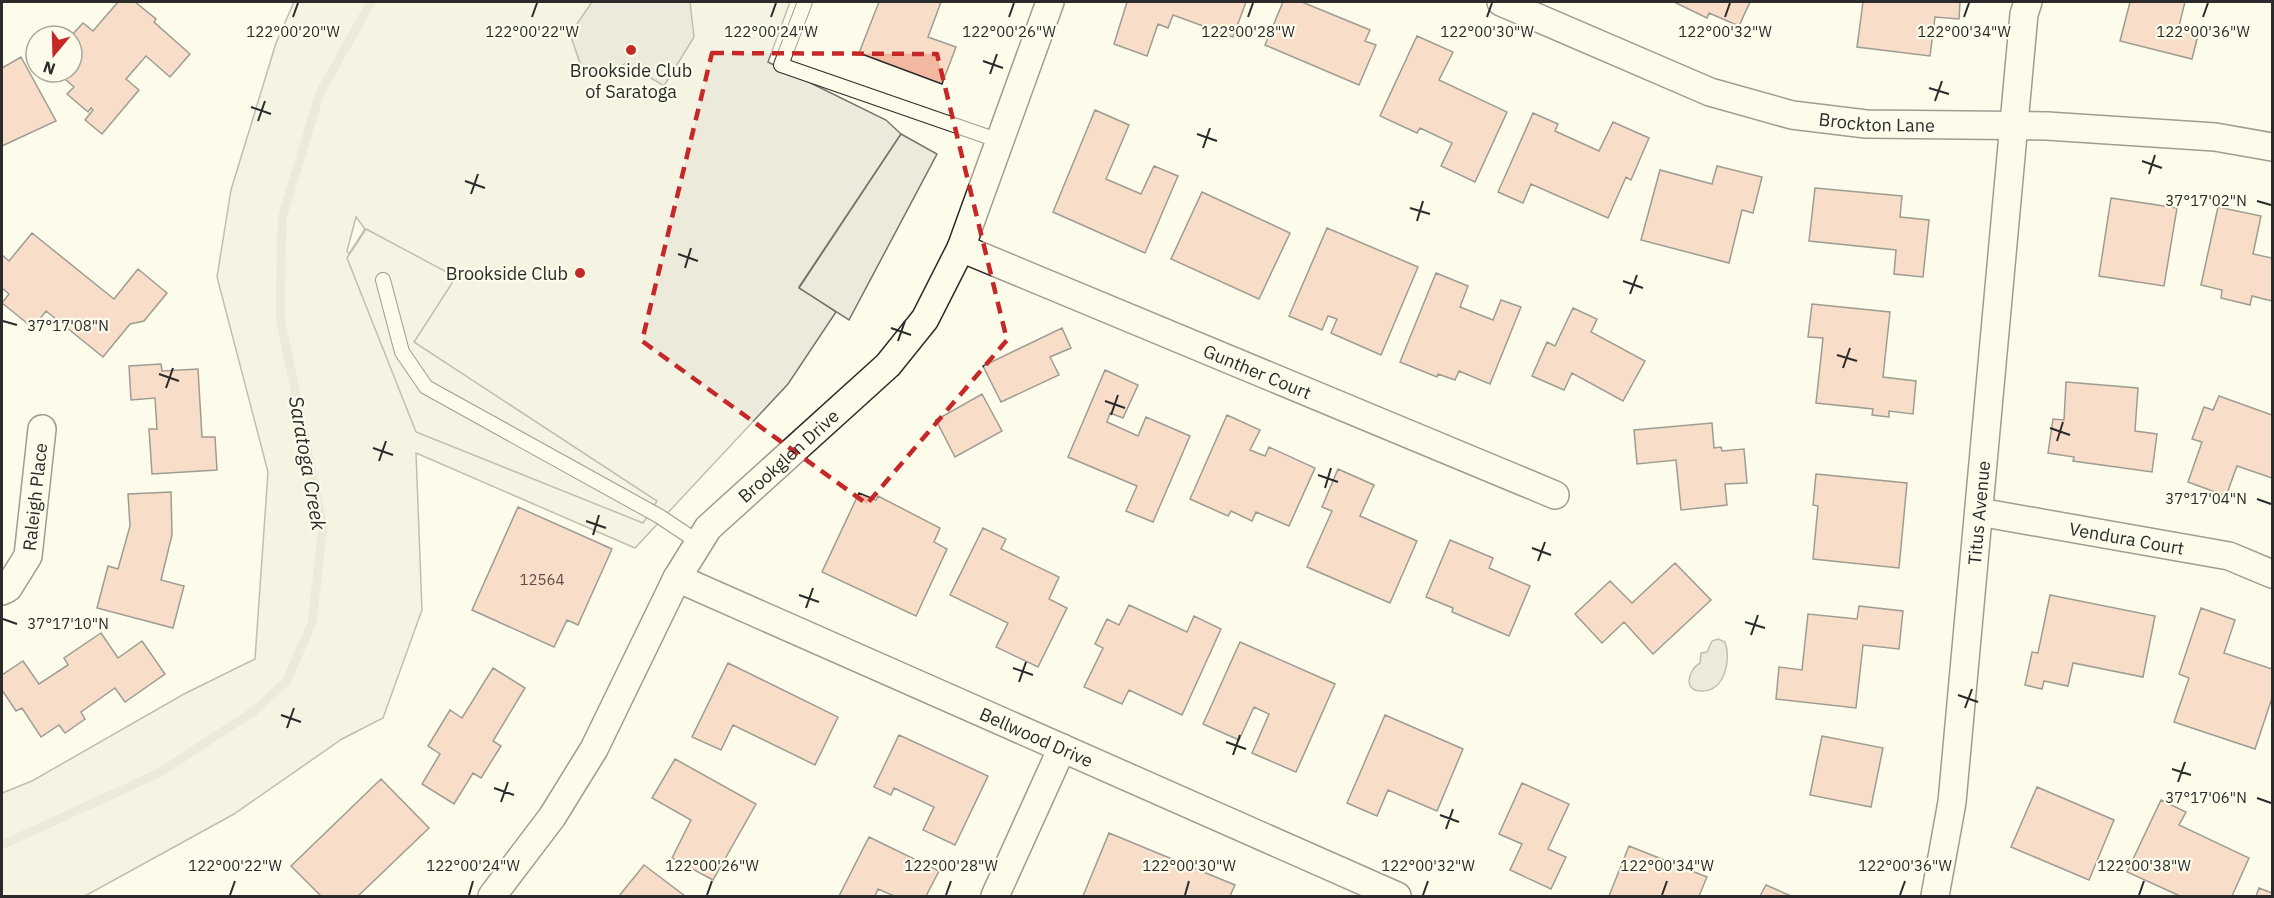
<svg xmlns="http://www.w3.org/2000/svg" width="2274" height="898" viewBox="0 0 2274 898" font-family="'IBM Plex Sans',sans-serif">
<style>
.green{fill:#ecebdb;stroke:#74746e;stroke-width:1.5;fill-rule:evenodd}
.parking{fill:#eceadb;stroke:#74746e;stroke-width:1.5}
.water{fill:#d8d7c9;stroke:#74746e;stroke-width:1.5}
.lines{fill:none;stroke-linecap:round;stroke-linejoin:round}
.stream{stroke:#d8d7c9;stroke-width:9}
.building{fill:#f2b8a0;stroke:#2b2b2b;stroke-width:1.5}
.lane-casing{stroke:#2b2b2b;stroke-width:16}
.street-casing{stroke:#2b2b2b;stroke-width:30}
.lane{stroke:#fdfbea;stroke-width:14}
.street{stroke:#fdfbea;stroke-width:27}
.marked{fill:none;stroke:#c62828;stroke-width:4.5;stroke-dasharray:12 8;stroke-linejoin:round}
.ticks{fill:none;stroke:#2b2b2b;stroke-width:2}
.poi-dot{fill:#c62828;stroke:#fdfbea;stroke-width:2}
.labels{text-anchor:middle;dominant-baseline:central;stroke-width:4.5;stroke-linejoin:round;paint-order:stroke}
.number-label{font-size:15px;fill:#5d4e48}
.poi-label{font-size:18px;fill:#2b2b2b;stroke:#fdfbea}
.street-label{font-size:18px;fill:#2b2b2b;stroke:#fdfbea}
.water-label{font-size:20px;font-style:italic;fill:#2b2b2b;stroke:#fdfbea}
.ticks-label{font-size:15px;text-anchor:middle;fill:#2b2b2b;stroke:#fdfbea;stroke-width:4.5;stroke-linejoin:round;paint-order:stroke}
</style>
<rect width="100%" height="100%" fill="#fdfbea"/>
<path class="green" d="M294,2H790L768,62L886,120L901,134L799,287L836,312L788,384L635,548L416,453L422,610L383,718L342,739L234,814L85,896H2V793L32,781L184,694L255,659L268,472L217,277L231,190L276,43ZM356,217L365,229L349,254L347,251Z"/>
<path class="parking" d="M901,134L937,154L849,320L799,288Z
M366,229L456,277L414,342L657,501L643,523L416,432L347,258Z"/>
<path class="water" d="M592,2H690L694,37L664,86L626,63L608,74L582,69L570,34Z
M1718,639L1725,642C1731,658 1726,690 1703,691C1682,692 1688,670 1700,663L1701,653L1707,652L1712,641Z"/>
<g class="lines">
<path class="stream" d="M2,845L161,772L254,711L286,682L312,623L323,527L280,317L282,218L320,93L371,2"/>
</g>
<path class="building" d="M118,2H135L156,19L154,22L190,54L170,77L146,56L126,79L139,90L102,134L85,120L93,110L91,108L88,112L67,94L74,87L57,72H72L71,36L83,23L93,31Z
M879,2H941L928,37L956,47L942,84L859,53Z
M1127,2H1246L1233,37L1173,15L1168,28L1158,24L1147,56L1114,44Z
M1283,2H1302L1370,30L1365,41L1376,45L1359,85L1265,45Z
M1674,2H1750L1739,26L1709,13L1707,18Z
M1863,2H1960L1959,19L1935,17L1930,56L1857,47Z
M2130,2H2185L2179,26L2199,31L2192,59L2120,41Z
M1417,36L1453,52L1439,80L1507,112L1475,182L1441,166L1452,143L1420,128L1417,133L1380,116Z
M21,57L56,121L2,146V68Z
M1095,110L1129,125L1106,179L1141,194L1154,166L1178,176L1145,253L1053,212Z
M1533,113L1558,124L1555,131L1599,151L1613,122L1649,138L1631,180L1626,177L1608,218L1531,184L1523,203L1498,192Z
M1717,166L1762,177L1753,213L1742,210L1729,263L1641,240L1660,170L1712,184Z
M1815,188L1902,196L1900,217L1929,220L1923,277L1894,274L1896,250L1809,241Z
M1202,192L1290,233L1259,299L1171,259Z
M2111,198L2177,208L2164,286L2099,276Z
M2218,207L2261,216L2253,254L2272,258V301L2252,296L2250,305L2221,298L2222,290L2201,285Z
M1327,228L1418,267L1381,355L1331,333L1337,319L1328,316L1322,330L1289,316Z
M32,233L114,299L138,269L167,293L144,321L130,324L103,357L46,311L33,328L2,303L9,294L2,288V255L9,261Z
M1436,273L1468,286L1460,307L1493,320L1501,300L1521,307L1490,384L1459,371L1455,380L1438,374L1437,377L1400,362Z
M1812,304L1890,312L1883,377L1916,381L1913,414L1889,411V417L1872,415L1873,409L1816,403L1823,338L1808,337Z
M1573,308L1597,319L1591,332L1645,361L1623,401L1572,373L1564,390L1532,376L1547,342L1555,346Z
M1062,328L1071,348L1050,357L1059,375L1001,402L983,366Z
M161,364L162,371L198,369L202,437H215L217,470L152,474L149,429H157L155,398L131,400L129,366Z
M1105,370L1138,385L1123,418L1110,413L1107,422L1138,436L1146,417L1190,436L1153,522L1126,511L1137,486L1068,457Z
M2066,382L2138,388L2135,431L2157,434L2152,472L2073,461L2074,457L2048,453L2053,419L2064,420Z
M982,394L1002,431L955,457L936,420Z
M2219,396L2272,415V478L2237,466L2226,496L2188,482L2202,442L2192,439L2204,407L2213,410Z
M1227,415L1260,430L1250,450L1265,456L1269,447L1315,468L1289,526L1256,512L1252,521L1231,511L1228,516L1190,499Z
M1712,423L1714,448L1721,447L1722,451L1744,449L1747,483L1725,484L1727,505L1681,510L1676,460L1637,464L1634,430Z
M1338,469L1374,485L1360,516L1417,541L1390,603L1307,567L1332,511L1322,507Z
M1816,474L1907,483L1899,568L1813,559L1818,506L1813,505Z
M171,492L172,535L161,580L184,586L173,628L97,608L108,566L118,569L130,526L128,494Z
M859,493L876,500L878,496L940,528L934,542L947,549L916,616L822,572Z
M518,507L612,549L578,625L567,620L554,647L472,610Z
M983,528L1006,539L1001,549L1059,577L1049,599L1067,608L1038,667L996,647L1008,623L950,595Z
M1450,540L1493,558L1489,568L1530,586L1509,636L1452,612L1453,608L1426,597Z
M1675,563L1711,600L1653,654L1624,622L1602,643L1575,614L1610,581L1632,603Z
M2050,595L2155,616L2143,677L2073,663L2068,686L2044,681L2042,689L2025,685L2032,652L2038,653Z
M1129,605L1187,632L1194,616L1221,629L1182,715L1129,690L1122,704L1084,687L1103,648L1095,644L1107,619L1119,625Z
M1859,606L1903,611L1899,649L1863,645L1856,708L1776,699L1779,667L1802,670L1808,614L1857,619Z
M2201,608L2235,620L2224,653L2272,669V698L2255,749L2174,722L2189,678L2179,674Z
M101,633L118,658L142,641L165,674L125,702L115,688L81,712L85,719L65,733L59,725L41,737L22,708L16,711L2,690V675L23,661L39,684L68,665L64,658Z
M1240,642L1335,684L1296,772L1252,753L1269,714L1254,707L1239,740L1203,724Z
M728,663L838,717L815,765L733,725L721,750L692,737Z
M493,668L525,688L493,741L501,746L481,778L473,773L454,804L422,784L440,754L428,746L450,710L462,718Z
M1385,715L1463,749L1437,811L1388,790L1377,816L1347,803Z
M899,735L988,776L955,845L923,830L934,807L894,788L891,795L874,787Z
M1822,736L1883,748L1871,807L1810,795Z
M675,759L756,804L713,880L672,858L691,820L652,798Z
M381,779L429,828L358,896H321L291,866Z
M1522,783L1569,804L1548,849L1566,857L1551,889L1510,870L1522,844L1499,834Z
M2037,787L2114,820L2089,880L2011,847Z
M2161,800L2186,812L2179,825L2249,858L2232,896H2180L2127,872Z
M1109,833L1235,885L1230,896H1083Z
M869,837L939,871L926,896H894L878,889L875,896H839Z
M1629,846L1707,877L1699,896H1609Z
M644,865L685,896H619Z
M1766,885L1791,896H1760Z
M2259,888L2272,893V896H2256Z"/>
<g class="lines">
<defs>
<path id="lane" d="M805,2L781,65L1000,141
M383,280L402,352L426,387L659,516L698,542"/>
<g id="street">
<path id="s1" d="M1501,2L1710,92L1792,115L1866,124L2047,126L2215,137L2272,147"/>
<path id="s2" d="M961,248L1555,495"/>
<path id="s3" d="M1979,512L2229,556L2272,574"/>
<path id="s4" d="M677,578L1397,896"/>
<path id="s5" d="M2,591L8,588L28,556L42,429"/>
<path id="s6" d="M492,896L552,817L594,749L677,578L708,528L888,365L925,319L961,248L1050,2"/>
<path d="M995,896L1062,748"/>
<path id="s7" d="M1935,896L1952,802L2024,14L2028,2"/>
</g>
</defs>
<use href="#lane" class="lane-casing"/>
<use href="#street" class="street-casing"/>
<use href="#lane" class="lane"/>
<use href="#street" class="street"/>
</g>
<path d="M0 0H2274V898H0ZM712,53L937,54L1007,340L867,504L642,341Z" fill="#fdfbea" fill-opacity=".55" fill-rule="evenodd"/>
<path class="marked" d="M712,53L937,54L1007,340L867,504L642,341Z"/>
<path class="ticks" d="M293,17L298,3M532,17L537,3M771,17L776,3M1009,17L1014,3M1248,17L1253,3M1487,17L1492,3M1725,17L1730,3M1964,17L1969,3M2203,17L2208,3M983,61L1003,68M990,74L997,54M1929,88L1949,94M1935,101L1942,81M251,107L271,114M258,121L265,101M1197,134L1217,141M1203,148L1210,128M2142,161L2162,168M2149,174L2155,155M465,181L485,188M471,194L478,174M2257,201L2271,205M1410,208L1430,214M1417,221L1423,201M678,254L698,261M685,268L691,248M1623,281L1643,288M1630,294L1637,275M3,321L17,325M891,328L911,335M898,341L905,321M1837,355L1857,361M1843,368L1850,348M159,374L179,381M166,388L173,368M1105,401L1125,408M1111,415L1118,395M2050,428L2070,435M2057,441L2063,422M373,448L393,455M379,461L386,441M1318,475L1338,482M1325,488L1331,468M2257,499L2271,504M586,521L606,528M593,535L599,515M1532,548L1551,555M1538,561L1545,542M799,595L819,602M806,608L813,588M3,619L17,624M1745,622L1765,628M1751,635L1758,615M1013,668L1033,675M1019,682L1026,662M1958,695L1978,702M1965,708L1972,689M281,715L301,722M287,728L294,708M1226,742L1246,749M1233,755L1240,735M2172,769L2191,775M2178,782L2185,762M494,788L514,795M2257,798L2271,803M501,802L508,782M1440,815L1459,822M1446,829L1453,809M230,895L235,881M469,895L473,881M707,895L712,881M946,895L951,881M1185,895L1189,881M1423,895L1428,881M1662,895L1667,881M1900,895L1905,881M2139,895L2144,881"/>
<g class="poi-dot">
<circle cx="631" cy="50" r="6"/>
<circle cx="580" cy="273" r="6"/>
</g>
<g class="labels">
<g class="number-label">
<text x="542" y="579">12564</text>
</g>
<g class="poi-label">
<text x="631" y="70">Brookside Club<tspan x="631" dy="21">of Saratoga</tspan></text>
<text x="568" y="273" text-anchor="end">Brookside Club</text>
</g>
<g class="street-label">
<text stroke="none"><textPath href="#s1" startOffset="398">Brockton Lane</textPath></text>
<text stroke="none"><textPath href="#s2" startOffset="321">Gunther Court</textPath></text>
<text stroke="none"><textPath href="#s6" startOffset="536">Brookglen Drive</textPath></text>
<text stroke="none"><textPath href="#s5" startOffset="104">Raleigh Place</textPath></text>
<text stroke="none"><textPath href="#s7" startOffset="386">Titus Avenue</textPath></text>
<text stroke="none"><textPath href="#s3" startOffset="150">Vendura Court</textPath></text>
<text stroke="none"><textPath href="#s4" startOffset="393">Bellwood Drive</textPath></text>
</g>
<g class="water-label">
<text transform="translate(308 463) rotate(80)">Saratoga Creek</text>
</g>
</g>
<g class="ticks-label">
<text x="293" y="37">122°00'20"W</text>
<text x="771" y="37">122°00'24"W</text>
<text x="1487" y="37">122°00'30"W</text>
<text x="1725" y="37">122°00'32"W</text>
<text x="1964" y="37">122°00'34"W</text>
<text x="2203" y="37">122°00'36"W</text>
<text x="532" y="37">122°00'22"W</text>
<text x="1009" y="37">122°00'26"W</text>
<text x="1248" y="37">122°00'28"W</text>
<text x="2206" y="206">37°17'02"N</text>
<text x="68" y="331">37°17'08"N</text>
<text x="2206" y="504">37°17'04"N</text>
<text x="68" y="629">37°17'10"N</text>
<text x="2206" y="803">37°17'06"N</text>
<text x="235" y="871">122°00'22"W</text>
<text x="473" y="871">122°00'24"W</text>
<text x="712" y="871">122°00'26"W</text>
<text x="951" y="871">122°00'28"W</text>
<text x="1189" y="871">122°00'30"W</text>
<text x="1428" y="871">122°00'32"W</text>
<text x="1667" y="871">122°00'34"W</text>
<text x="1905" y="871">122°00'36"W</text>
<text x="2144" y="871">122°00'38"W</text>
</g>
<rect width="2274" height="898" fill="none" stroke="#2b2b2b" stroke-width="6"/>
<g transform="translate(54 54) rotate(199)"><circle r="28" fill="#fdfbea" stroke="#a9a89e" stroke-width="1.5"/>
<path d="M0-4.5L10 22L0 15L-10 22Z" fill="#c62828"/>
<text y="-9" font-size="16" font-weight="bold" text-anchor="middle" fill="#2b2b2b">N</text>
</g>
</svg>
